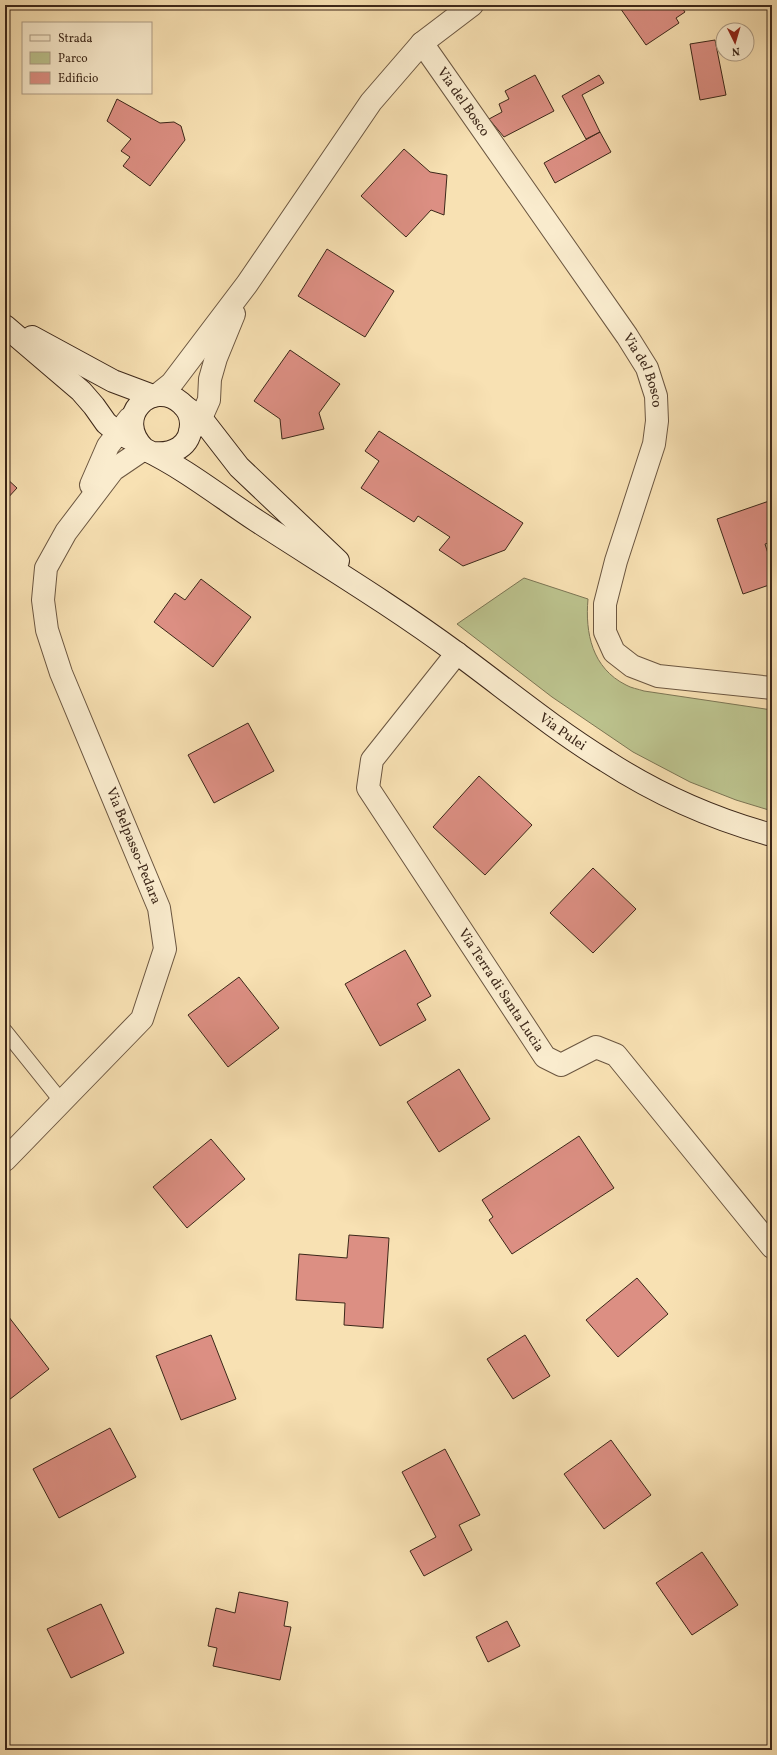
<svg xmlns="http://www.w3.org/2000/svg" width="777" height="1755" viewBox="0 0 777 1755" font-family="Vollkorn,serif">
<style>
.green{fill:#bcc38e;stroke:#7c7554}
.building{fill:#dc8f83;stroke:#3c2719}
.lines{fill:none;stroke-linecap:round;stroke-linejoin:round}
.service-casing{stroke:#6b5640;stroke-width:16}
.minor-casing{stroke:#6b5640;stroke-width:24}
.tertiary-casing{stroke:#6b5640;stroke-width:24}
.secondary-casing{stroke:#3c2719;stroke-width:24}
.service{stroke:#faecce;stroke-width:14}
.minor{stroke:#faecce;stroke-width:22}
.tertiary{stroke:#faecce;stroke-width:22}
.secondary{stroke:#faecce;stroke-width:22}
.labels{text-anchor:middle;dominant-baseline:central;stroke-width:3;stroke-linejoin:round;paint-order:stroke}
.street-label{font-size:14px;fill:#3c2719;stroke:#faecce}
</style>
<rect width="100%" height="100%" fill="#f8e1b3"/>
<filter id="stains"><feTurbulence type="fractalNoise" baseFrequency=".005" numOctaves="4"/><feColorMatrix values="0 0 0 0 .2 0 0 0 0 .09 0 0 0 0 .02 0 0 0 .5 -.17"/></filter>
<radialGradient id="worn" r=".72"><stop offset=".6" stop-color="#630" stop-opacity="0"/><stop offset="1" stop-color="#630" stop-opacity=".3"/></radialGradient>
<path class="green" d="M524,578L588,599C585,633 592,668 626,685C631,688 638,689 644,691L772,710V811L736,800L690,782L633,752L552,697L457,624Z"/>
<path class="building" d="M618,5H680L685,12L676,18L679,23L646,45Z
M715,40L726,95L700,100L690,44Z
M535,75L554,111L504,137L489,119L502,112L499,104L509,99L505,91Z
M599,75L604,83L582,95L600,132L586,139L562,96Z
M117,99L160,123L174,122L181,126L185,140L150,186L123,166L130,157L121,151L131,139L107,121Z
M600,132L611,152L555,183L544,163Z
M404,149L430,172L447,175L444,215L431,210L406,237L361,196Z
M327,249L394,291L365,337L298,296Z
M290,350L340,384L319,413L324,429L282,439L280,419L254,401Z
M379,431L523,523L505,550L463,566L439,550L450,537L418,516L414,522L361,488L379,461L365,451Z
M5,477L17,488L5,501Z
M772,500V542L765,544L772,566V584L743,594L717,519Z
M201,579L251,617L213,667L154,622L175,593L185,600Z
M248,723L274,771L214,803L188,755Z
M479,776L532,825L485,875L433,827Z
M593,868L636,909L593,953L550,913Z
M405,950L431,996L417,1004L426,1020L380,1046L345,984Z
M239,977L279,1028L228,1067L188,1015Z
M459,1069L490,1119L439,1152L407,1102Z
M579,1136L614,1188L512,1254L489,1220L493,1217L482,1200Z
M211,1139L245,1179L187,1228L153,1187Z
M349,1235L389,1238L383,1328L344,1325L345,1303L296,1300L299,1254L347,1258Z
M637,1278L668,1314L618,1357L586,1320Z
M5,1312L49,1369L5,1403Z
M211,1335L236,1399L181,1420L156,1356Z
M525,1335L550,1376L513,1399L487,1359Z
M110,1428L136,1477L59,1518L33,1469Z
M611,1440L651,1495L604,1529L564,1474Z
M445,1449L480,1515L459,1525L472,1550L424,1576L410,1551L436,1537L402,1472Z
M702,1552L738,1605L692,1635L656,1583Z
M239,1592L288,1602L284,1626L291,1627L280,1680L213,1666L217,1648L208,1646L216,1608L235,1613Z
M101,1604L124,1653L71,1678L47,1629Z
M507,1621L520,1646L488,1662L476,1637Z"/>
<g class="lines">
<defs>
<path id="service" d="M5,1031L62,1102"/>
<g id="minor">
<path id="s1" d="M457,653L372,760L368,788L545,1057L561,1065L596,1047L616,1055L772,1247"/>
</g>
<g id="tertiary">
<path id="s2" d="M422,43L627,336L647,368L656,396L657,421L654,444L616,561L605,604V632L614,652L632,666L658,676L772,688"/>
<path d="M157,395L172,383L247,284L371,102L422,43L472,5"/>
<path d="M190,432L201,418L209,400L210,379L216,358L234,314"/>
<path d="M91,485L108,446L129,419"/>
<path d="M5,1160L142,1019L165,949L159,908L61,673L47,630L43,600L46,568L66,532L113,470L144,449"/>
</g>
<g id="secondary">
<path d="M5,326L81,391L94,406L106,423L118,433L137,442"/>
<path d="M32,337L113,381L153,396"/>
<path d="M184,406L201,418L239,467L338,561"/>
<path id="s3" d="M153,453C172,455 191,447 191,424C191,416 187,408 181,403C152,378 112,417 144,449C184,468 219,496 257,521C325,565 393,606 458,654C507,690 554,729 606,761C657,794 713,819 772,835"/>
</g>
</defs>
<use href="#service" class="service-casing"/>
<use href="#minor" class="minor-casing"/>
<use href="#tertiary" class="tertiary-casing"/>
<use href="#secondary" class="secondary-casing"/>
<use href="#service" class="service"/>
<use href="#minor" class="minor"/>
<use href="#tertiary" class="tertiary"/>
<use href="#secondary" class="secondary"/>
</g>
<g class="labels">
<g class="street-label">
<text stroke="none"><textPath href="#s2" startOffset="72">Via del Bosco</textPath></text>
<text stroke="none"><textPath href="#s2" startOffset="396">Via del Bosco</textPath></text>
<text stroke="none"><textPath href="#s3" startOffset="680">Via Pulei</textPath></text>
<text transform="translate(133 846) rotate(68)">Via Belpasso-Pedara</text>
<text stroke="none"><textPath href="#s1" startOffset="407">Via Terra di Santa Lucia</textPath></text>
</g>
</g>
<rect width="777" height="1755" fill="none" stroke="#f8e1b3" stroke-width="20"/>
<rect x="6" y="6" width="765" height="1743" fill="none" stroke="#3c2719" stroke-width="2"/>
<rect x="10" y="10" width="757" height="1735" fill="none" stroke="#3c2719"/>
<rect x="22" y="22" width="130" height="72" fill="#faecce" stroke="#ae9d86"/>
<rect x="30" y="35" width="20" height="6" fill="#faecce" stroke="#ae9d86"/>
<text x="58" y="42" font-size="12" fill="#3c2719">Strada</text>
<rect x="30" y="52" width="20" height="12" fill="#bcc38e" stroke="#ae9d86"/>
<text x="58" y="62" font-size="12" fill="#3c2719">Parco</text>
<rect x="30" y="72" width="20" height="12" fill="#dc8f83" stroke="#ae9d86"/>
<text x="58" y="82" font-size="12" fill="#3c2719">Edificio</text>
<g transform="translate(735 42) rotate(175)"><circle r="19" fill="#faecce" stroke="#ae9d86"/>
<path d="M0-3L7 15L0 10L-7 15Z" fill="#8f2418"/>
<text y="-6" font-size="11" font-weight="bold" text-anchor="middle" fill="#3c2719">N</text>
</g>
<rect width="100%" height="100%" filter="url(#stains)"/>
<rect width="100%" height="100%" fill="url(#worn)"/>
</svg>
